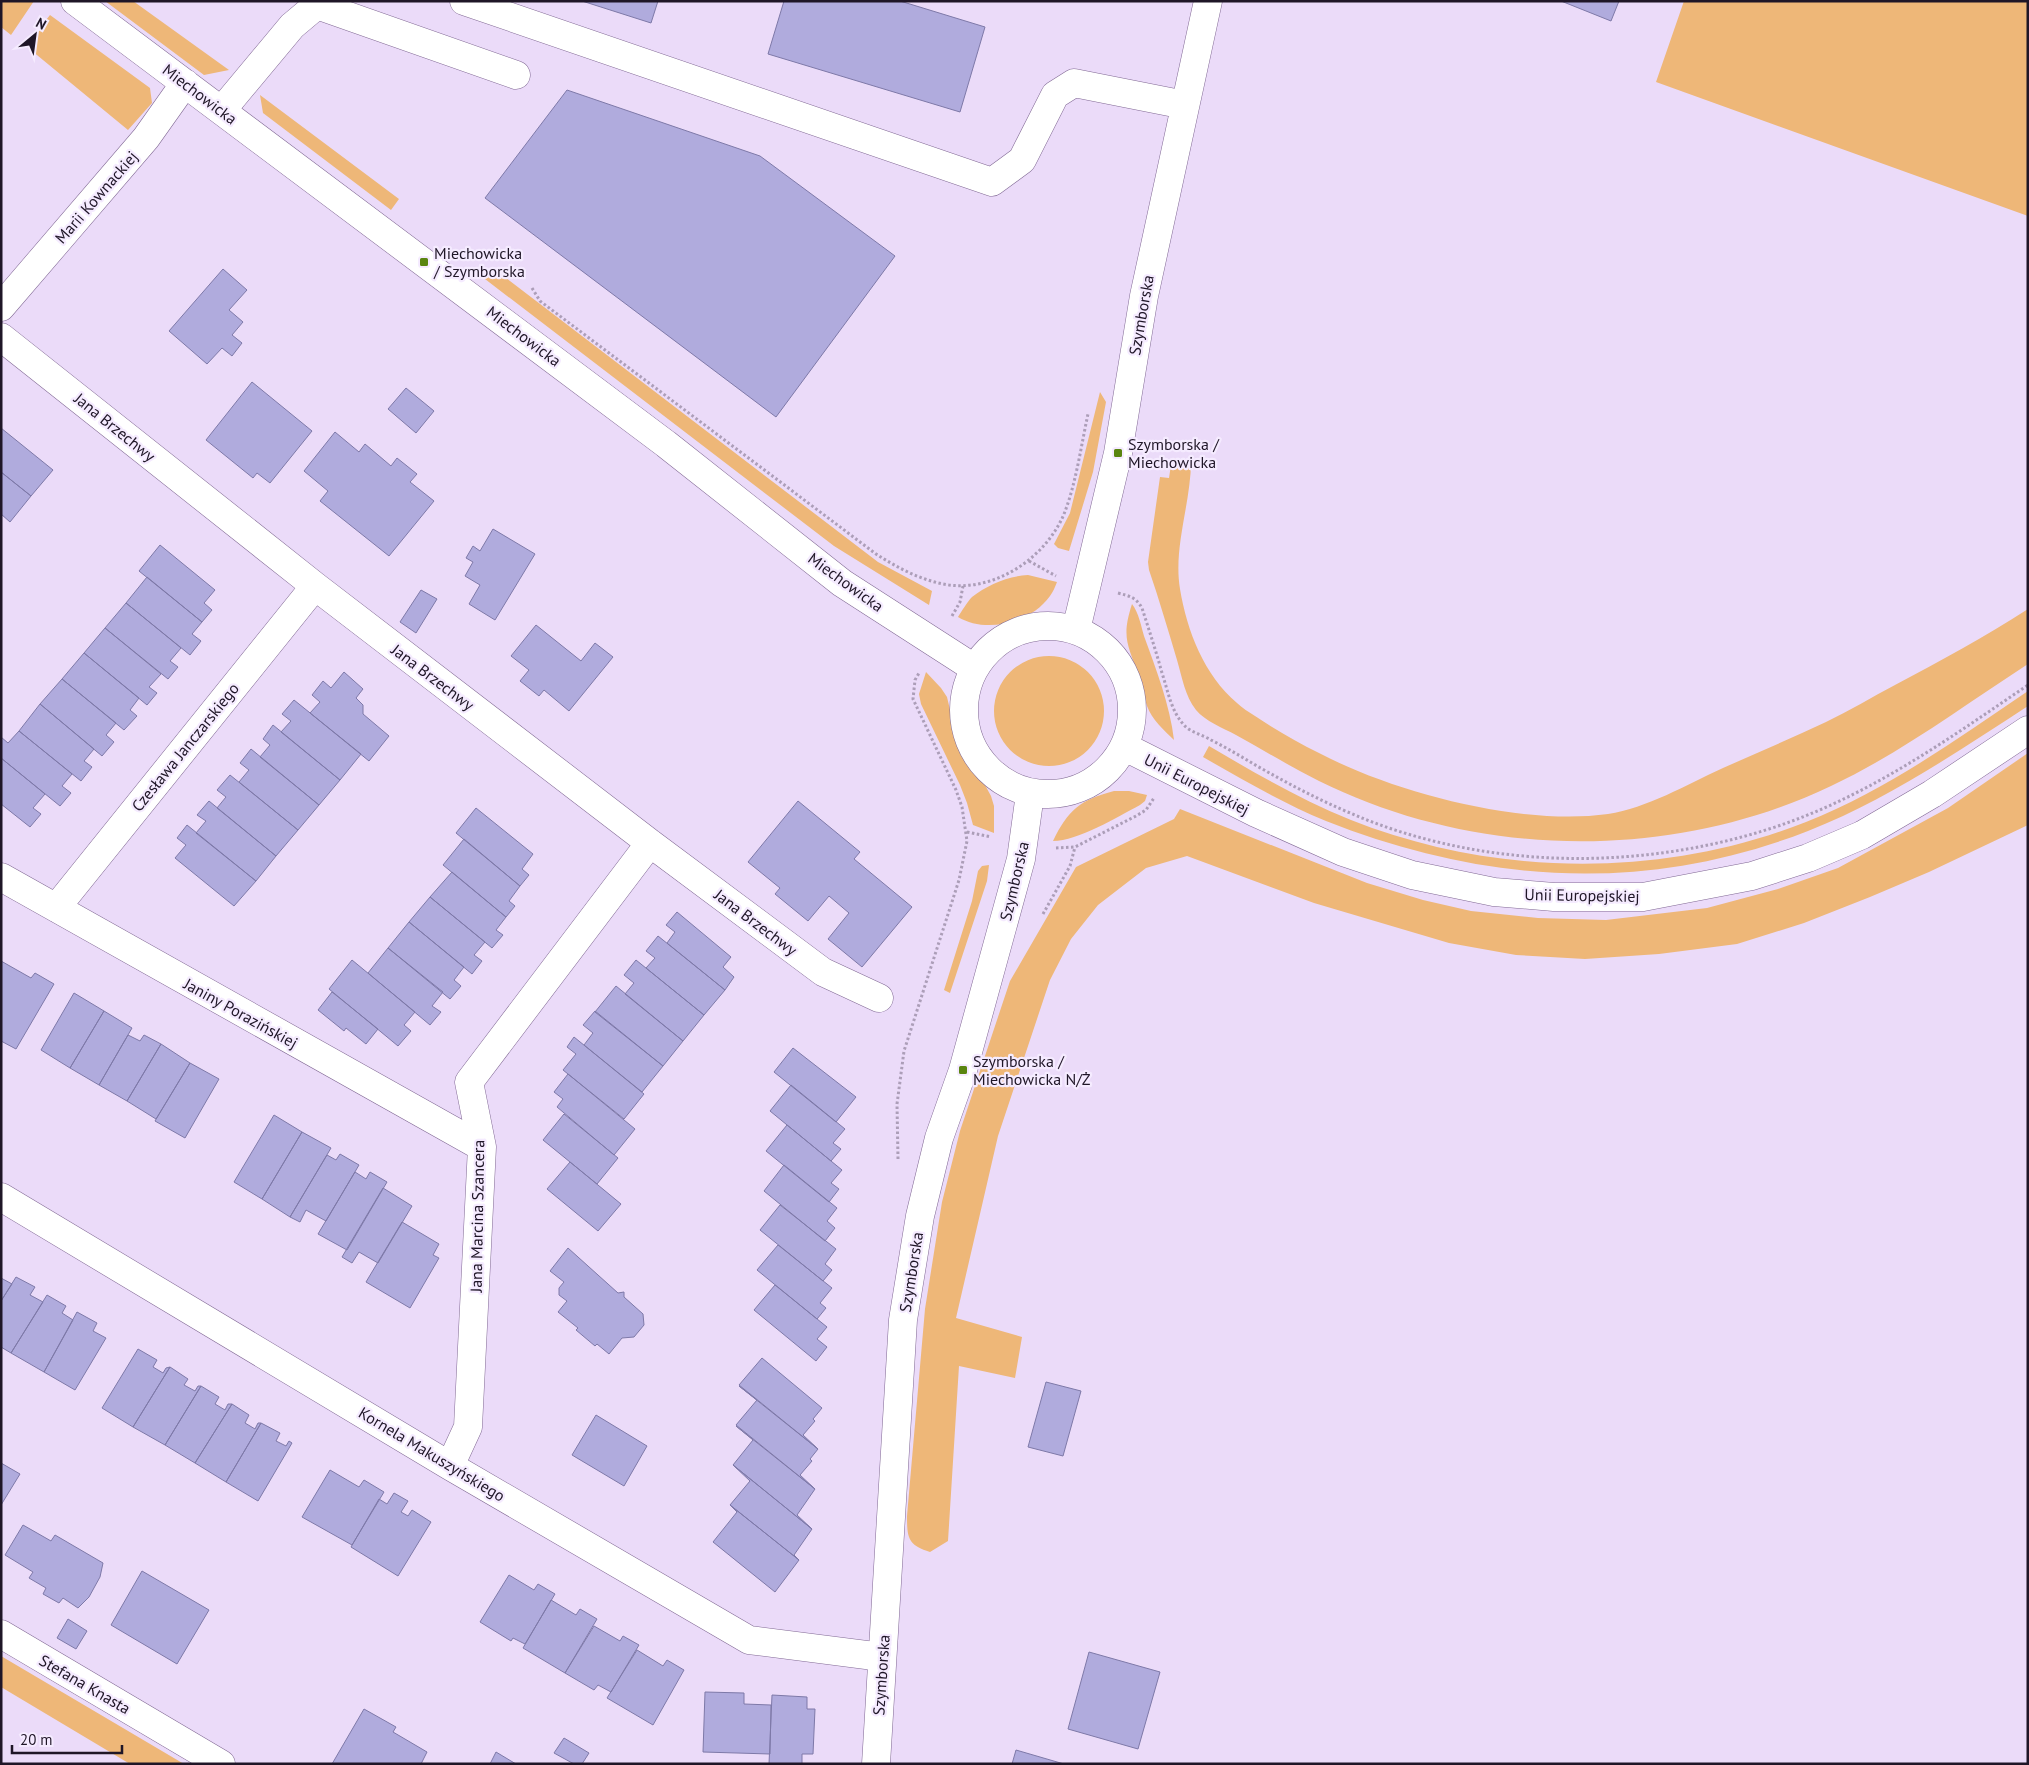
<svg xmlns="http://www.w3.org/2000/svg" width="2029" height="1765" viewBox="0 0 2029 1765" font-family="'PT Sans',sans-serif">
<style>
.green{fill:#eeb778}
.building{fill:#b0abdd;stroke:#7e79a8}
.lines{fill:none;stroke-linecap:round;stroke-linejoin:round}
.minor-casing{stroke:#816994;stroke-width:29}
.path{stroke:#ac9eb8;stroke-width:3;stroke-dasharray:2.5 2.5;stroke-linecap:butt}
.minor{stroke:#fff;stroke-width:28}
.poi-dot{fill:#5a8510;stroke:#f5ebff;stroke-width:2}
.labels{text-anchor:middle;dominant-baseline:central;stroke-width:4.5;stroke-linejoin:round;paint-order:stroke}
.street-label{font-size:16px;fill:#1f1627;stroke:#f5ebff}
.poi-label{font-size:16px;fill:#1f1627;stroke:#f5ebff;text-anchor:start}
</style>
<rect width="100%" height="100%" fill="#ebdbf9"/>
<path class="green" d="M1,1H34L11,35L1,27Z
M105,1H133L229,70L204,75Z
M1684,1H2028V216L1656,82Z
M50,15L150,88L152,103L128,130L26,46Z
M260,95L399,199L391,210L263,113Z
M493,268L878,562L932,591L929,605L834,546L485,279Z
M1100,392L1106,402L1093,472L1069,551L1058,548L1054,544L1070,513Z
M1172,458L1191,461C1191,503 1173,547 1180,589C1187,631 1204,675 1237,703C1242,708 1249,712 1255,716C1276,730 1297,742 1319,753C1395,793 1521,826 1608,814C1647,808 1686,785 1723,768C1757,753 1792,738 1826,722C1849,711 1872,697 1895,685C1940,661 1985,637 2028,609V664C1963,706 1901,753 1831,786C1672,862 1476,859 1319,781C1291,767 1263,750 1236,735C1223,728 1205,721 1196,710C1185,696 1182,677 1177,660C1168,630 1159,599 1149,570L1148,562L1160,477L1169,478Z
M1028,575L1057,582C1055,587 1053,592 1050,596C1031,623 986,634 958,617C962,611 967,602 972,597C987,585 1008,576 1028,575Z
M1132,604C1139,613 1141,626 1144,636C1156,669 1170,705 1174,740C1164,730 1152,720 1147,706C1144,697 1143,686 1139,676C1128,645 1121,638 1132,604Z
M994 711a55 55 0 1 1 110 0a55 55 0 1 1-110 0Z
M926,672L941,688L947,697L960,752L985,785L991,796L994,806V833L973,825L967,803L960,785L921,704L919,694Z
M2028,691V706C1957,752 1887,800 1808,831C1646,894 1485,884 1326,821C1283,803 1243,780 1203,757L1209,746C1255,773 1301,800 1351,820C1495,877 1662,879 1806,822C1887,790 1957,739 2028,691Z
M2028,753V825L1929,872L1870,897L1804,923L1737,944L1659,954L1585,959L1516,955L1449,943L1314,903L1187,856L1146,868L1098,905L1071,939L1050,980L998,1136L956,1318L1022,1337L1015,1378L959,1366L948,1541L930,1552C908,1545 907,1538 907,1516L925,1309L942,1202L960,1131L1010,981L1076,867L1174,819L1180,809L1367,883L1423,900L1471,911L1538,918L1606,920L1707,908L1778,889L1838,868L1948,808Z
M1114,791H1129L1147,795L1145,801L1140,805C1117,817 1078,841 1053,841C1068,810 1080,800 1114,791Z
M989,865L987,881L950,993L944,990L972,901L978,871L982,866Z
M1,1656L184,1764H130L1,1687Z"/>
<path class="building" d="M582,1H658L651,23Z
M784,1H900L985,27L960,112L768,54Z
M1561,1H1619L1611,21Z
M567,90L760,156L895,256L776,417L485,198Z
M223,269L247,290L229,310L243,322L232,335L242,343L232,356L222,348L207,364L169,331Z
M252,382L312,431L270,483L257,473L253,478L206,440Z
M406,388L434,411L416,433L388,409Z
M1,428L53,470L31,496L1,472Z
M335,432L359,452L365,444L391,466L397,458L417,474L410,482L434,501L389,556L320,501L328,491L304,471Z
M1,472L31,496L10,522L1,514Z
M493,529L535,554L495,620L469,604L480,585L465,576L473,562L466,558L473,546L480,551Z
M160,545L215,590L204,603L212,610L202,622L139,571Z
M147,577L202,622L192,634L201,641L190,655L126,603Z
M421,590L437,599L416,633L400,622Z
M126,603L181,648L170,661L178,667L168,679L105,628Z
M536,625L581,661L595,643L613,657L569,711L544,690L539,696L520,681L529,670L511,656Z
M105,628L161,674L149,687L157,693L147,705L84,653Z
M84,653L139,698L130,710L137,716L124,730L62,679Z
M344,672L363,689L356,698L363,705V714L389,736L369,761L310,713L320,702L312,695L323,681L331,688Z
M62,679L116,723L106,735L114,742L102,756L40,704Z
M294,700L361,754L340,780L281,732L291,721L282,714Z
M40,704L94,749L84,761L92,767L81,781L19,731Z
M273,725L340,780L319,805L260,757L270,745L263,739Z
M19,731L72,774L62,786L71,793L60,806L1,758V737L8,743Z
M251,749L319,805L298,830L239,782L249,770L240,763Z
M1,758L45,794L33,808L41,814L30,827L1,804Z
M230,775L298,830L276,856L217,808L226,797L217,790Z
M209,801L276,856L256,881L196,833L206,821L197,815Z
M798,801L860,852L854,859L912,907L862,967L828,939L849,913L829,896L808,921L775,894L780,888L748,862Z
M476,808L533,854L522,869L529,875L520,886L456,833Z
M187,825L256,881L234,906L175,858L186,845L177,838Z
M464,839L520,886L509,901L515,906L506,917L443,865Z
M452,872L506,917L496,930L503,935L492,948L430,897Z
M430,897L485,942L474,955L482,961L472,974L409,922Z
M677,912L731,957L723,967L734,977L725,990L667,943L675,932L666,925Z
M409,922L464,967L454,980L461,986L450,999L388,948Z
M658,936L725,990L704,1015L646,968L655,958L646,951Z
M388,948L443,992L432,1006L441,1012L430,1025L368,973Z
M352,960L415,1012L404,1025L411,1031L398,1046L329,989Z
M636,960L704,1015L683,1041L625,994L634,983L624,975Z
M1,961L31,978L35,973L54,984L16,1049L1,1041Z
M616,986L683,1041L663,1066L595,1012Z
M332,992L378,1029L366,1044L346,1028L344,1031L318,1010Z
M74,993L104,1011L70,1068L41,1050Z
M104,1011L132,1028L99,1085L70,1068Z
M595,1011L663,1066L642,1092L584,1045L593,1033L583,1025Z
M128,1035L140,1041L144,1035L161,1044L127,1101L99,1085Z
M574,1037L644,1094L624,1119L563,1070L576,1054L567,1047Z
M161,1044L190,1063L156,1119L127,1101Z
M793,1048L856,1097L836,1122L774,1072Z
M190,1063L219,1079L185,1138L155,1121Z
M568,1074L635,1129L614,1155L557,1107L563,1099L554,1092Z
M791,1085L845,1129L833,1143L841,1149L831,1161L770,1111Z
M564,1114L618,1158L597,1184L543,1140Z
M274,1115L302,1132L262,1199L234,1182Z
M787,1125L842,1170L831,1183L839,1189L829,1202L766,1151Z
M302,1132L331,1148L290,1217L262,1199Z
M340,1154L359,1165L326,1221L306,1210L300,1222L290,1217L327,1155L336,1160Z
M570,1162L621,1204L598,1231L547,1189Z
M784,1165L837,1208L827,1221L835,1228L825,1241L764,1191Z
M355,1172L366,1179L370,1172L387,1182L347,1250L318,1234Z
M383,1188L412,1206L378,1263L359,1252L352,1263L342,1257Z
M780,1205L836,1249L825,1264L832,1270L823,1281L760,1230Z
M402,1222L439,1244L433,1255L439,1258L410,1308L366,1282Z
M778,1245L832,1288L820,1303L826,1308L817,1319L757,1270Z
M568,1248L618,1293L624,1292V1297L643,1314L644,1325L634,1337L622,1338L609,1354L597,1344L595,1346L576,1330L578,1328L558,1312L567,1301L559,1295V1288L564,1282L550,1271Z
M16,1277L35,1287L30,1295L43,1302L11,1353L1,1347V1301Z
M1,1278L12,1284L1,1301Z
M775,1285L827,1327L817,1339L827,1347L816,1361L754,1310Z
M47,1295L66,1306L62,1313L73,1320L44,1372L11,1353Z
M77,1312L97,1323L93,1331L106,1338L75,1390L44,1372Z
M138,1349L157,1360L153,1367L163,1373L166,1368L170,1367L133,1427L102,1408Z
M762,1358L822,1408L813,1419L815,1421L803,1435L818,1449L739,1385Z
M170,1367L188,1379L184,1385L195,1391L198,1386H201L165,1445L133,1427Z
M1046,1382L1081,1391L1063,1456L1028,1447Z
M201,1386L219,1397L215,1404L225,1410L228,1404H232L195,1463L165,1445Z
M739,1386L818,1449L810,1459L812,1461L800,1475L815,1489L736,1425L757,1400Z
M232,1404L249,1415L245,1423L255,1429L258,1423H261L226,1482L195,1463Z
M596,1415L647,1446L624,1486L572,1455Z
M261,1423L280,1433L276,1441L286,1446L289,1441L292,1443L258,1501L226,1482Z
M736,1426L815,1489L797,1515L812,1529L733,1465L753,1440Z
M1,1463L20,1474L1,1505Z
M733,1465L812,1529L794,1555L799,1560L730,1505L750,1481Z
M330,1470L359,1487L364,1480L384,1492L352,1545L302,1517Z
M394,1493L408,1501L401,1512L408,1516L412,1510L431,1522L398,1576L351,1547L379,1499L387,1504Z
M730,1505L799,1560L775,1592L713,1542L737,1512Z
M23,1525L51,1541L55,1535L103,1563L100,1577L89,1597L78,1608L63,1598L59,1603L43,1594L46,1588L29,1578L33,1572L5,1555Z
M142,1571L209,1610L177,1664L111,1625Z
M509,1575L534,1590L538,1584L555,1594L525,1644L513,1638L511,1641L480,1622Z
M551,1600L576,1615L580,1609L597,1619L565,1673L523,1648Z
M68,1619L87,1631L76,1649L57,1638Z
M594,1626L620,1641L623,1636L639,1645L611,1692L598,1685L594,1690L565,1673Z
M637,1650L663,1666L667,1660L684,1670L653,1725L607,1698Z
M1089,1652L1160,1672L1138,1749L1068,1729Z
M705,1692L744,1693V1704L771,1705L770,1754L703,1752Z
M772,1695L807,1697V1709H815L813,1754H802V1764H769Z
M364,1709L396,1727L393,1732L427,1752L421,1764H332Z
M564,1738L589,1753L582,1764H574L554,1753Z
M1016,1750L1064,1764H1012Z
M496,1752L516,1764H490Z"/>
<g class="lines">
<defs>
<path id="minor" d="M75,1L666,444L842,583L974,668
M464,1L992,182L1022,160L1055,95L1074,83L1185,105
M222,110L292,26L317,5L516,75
M1,307L146,138L185,83
M1,337L315,586L650,843L823,972L879,998
M964 710a84 84 0 1 1 168 0a84 84 0 1 1-168 0Z
M1076,630L1118,453L1144,296L1208,1
M1125,747L1256,813L1343,852L1412,875L1494,892L1554,897H1643L1752,876L1808,858L1862,835L1932,794L2028,730
M1,877L482,1147
M56,908L315,586
M1,1197L450,1466L749,1640L882,1657
M450,1466L468,1427L482,1147L469,1082L650,843
M1,1634L221,1764
M876,1764L903,1320L920,1216L939,1138L963,1070L1021,859L1030,794"/>
</defs>
<use href="#minor" class="minor-casing"/>
<path class="path" d="M532,288L540,301L876,554C898,568 922,581 949,585C997,591 1046,557 1064,514C1076,484 1081,446 1088,414
M1029,561L1056,576
M1118,593C1129,596 1136,597 1142,608C1149,630 1156,651 1162,673C1168,691 1171,711 1184,725C1190,732 1203,735 1211,740C1227,748 1242,757 1257,766C1287,783 1317,799 1350,813C1480,869 1634,872 1769,829C1866,798 1944,742 2028,685
M952,616L960,602L963,586
M967,832L991,837
M1056,848L1075,847L1136,816L1146,810L1154,798
M1043,914L1070,866L1075,847
M898,1159L897,1104L904,1051L959,880L967,841L962,807L956,790L913,699L915,680L919,673"/>
<use href="#minor" class="minor"/>
</g>
<g class="poi-dot">
<rect x="419" y="257" width="10" height="10" rx="2.5"/>
<rect x="1113" y="448" width="10" height="10" rx="2.5"/>
<rect x="958" y="1065" width="10" height="10" rx="2.5"/>
</g>
<g class="labels">
<g class="street-label">
<text transform="translate(200 94) rotate(37)">Miechowicka</text>
<text transform="translate(96 197) rotate(-49)">Marii Kownackiej</text>
<text transform="translate(1141 315) rotate(-80)">Szymborska</text>
<text transform="translate(524 336) rotate(37)">Miechowicka</text>
<text transform="translate(115 427) rotate(39)">Jana Brzechwy</text>
<text transform="translate(846 582) rotate(36)">Miechowicka</text>
<text transform="translate(433 677) rotate(37)">Jana Brzechwy</text>
<text transform="translate(185 747) rotate(-51)">Czesława Janczarskiego</text>
<text transform="translate(1197 784) rotate(27)">Unii Europejskiej</text>
<text transform="translate(1014 881) rotate(-77)">Szymborska</text>
<text transform="translate(1582 895) rotate(1)">Unii Europejskiej</text>
<text transform="translate(756 922) rotate(37)">Jana Brzechwy</text>
<text transform="translate(241 1013) rotate(29)">Janiny Porazińskiej</text>
<text transform="translate(477 1216) rotate(-89)">Jana Marcina Szancera</text>
<text transform="translate(911 1272) rotate(-81)">Szymborska</text>
<text transform="translate(432 1454) rotate(31)">Kornela Makuszyńskiego</text>
<text transform="translate(881 1675) rotate(-86)">Szymborska</text>
<text transform="translate(85 1684) rotate(30)">Stefana Knasta</text>
</g>
<g class="poi-label">
<text x="434" y="253">Miechowicka<tspan x="434" dy="18">/ Szymborska</tspan></text>
<text x="1128" y="444">Szymborska /<tspan x="1128" dy="18">Miechowicka</tspan></text>
<text x="973" y="1061">Szymborska /<tspan x="973" dy="18">Miechowicka N/Ż</tspan></text>
</g>
</g>
<rect width="2029" height="1765" fill="none" stroke="#1f1627" stroke-width="5"/>
<g transform="translate(35 35) rotate(29)" stroke="#f5ebff" stroke-width="4" paint-order="stroke">
<path d="M0-4L9 19L0 12L-9 19Z" fill="#1f1627"/>
<text y="-8" font-size="14" font-weight="bold" text-anchor="middle" fill="#1f1627">N</text>
</g>
<path d="M12 1745v8h110v-8" fill="none" stroke="#1f1627" stroke-width="2.5"/>
<text x="20" y="1745" font-size="15" fill="#1f1627" stroke="#f5ebff" stroke-width="4" paint-order="stroke">20 m</text>
</svg>
